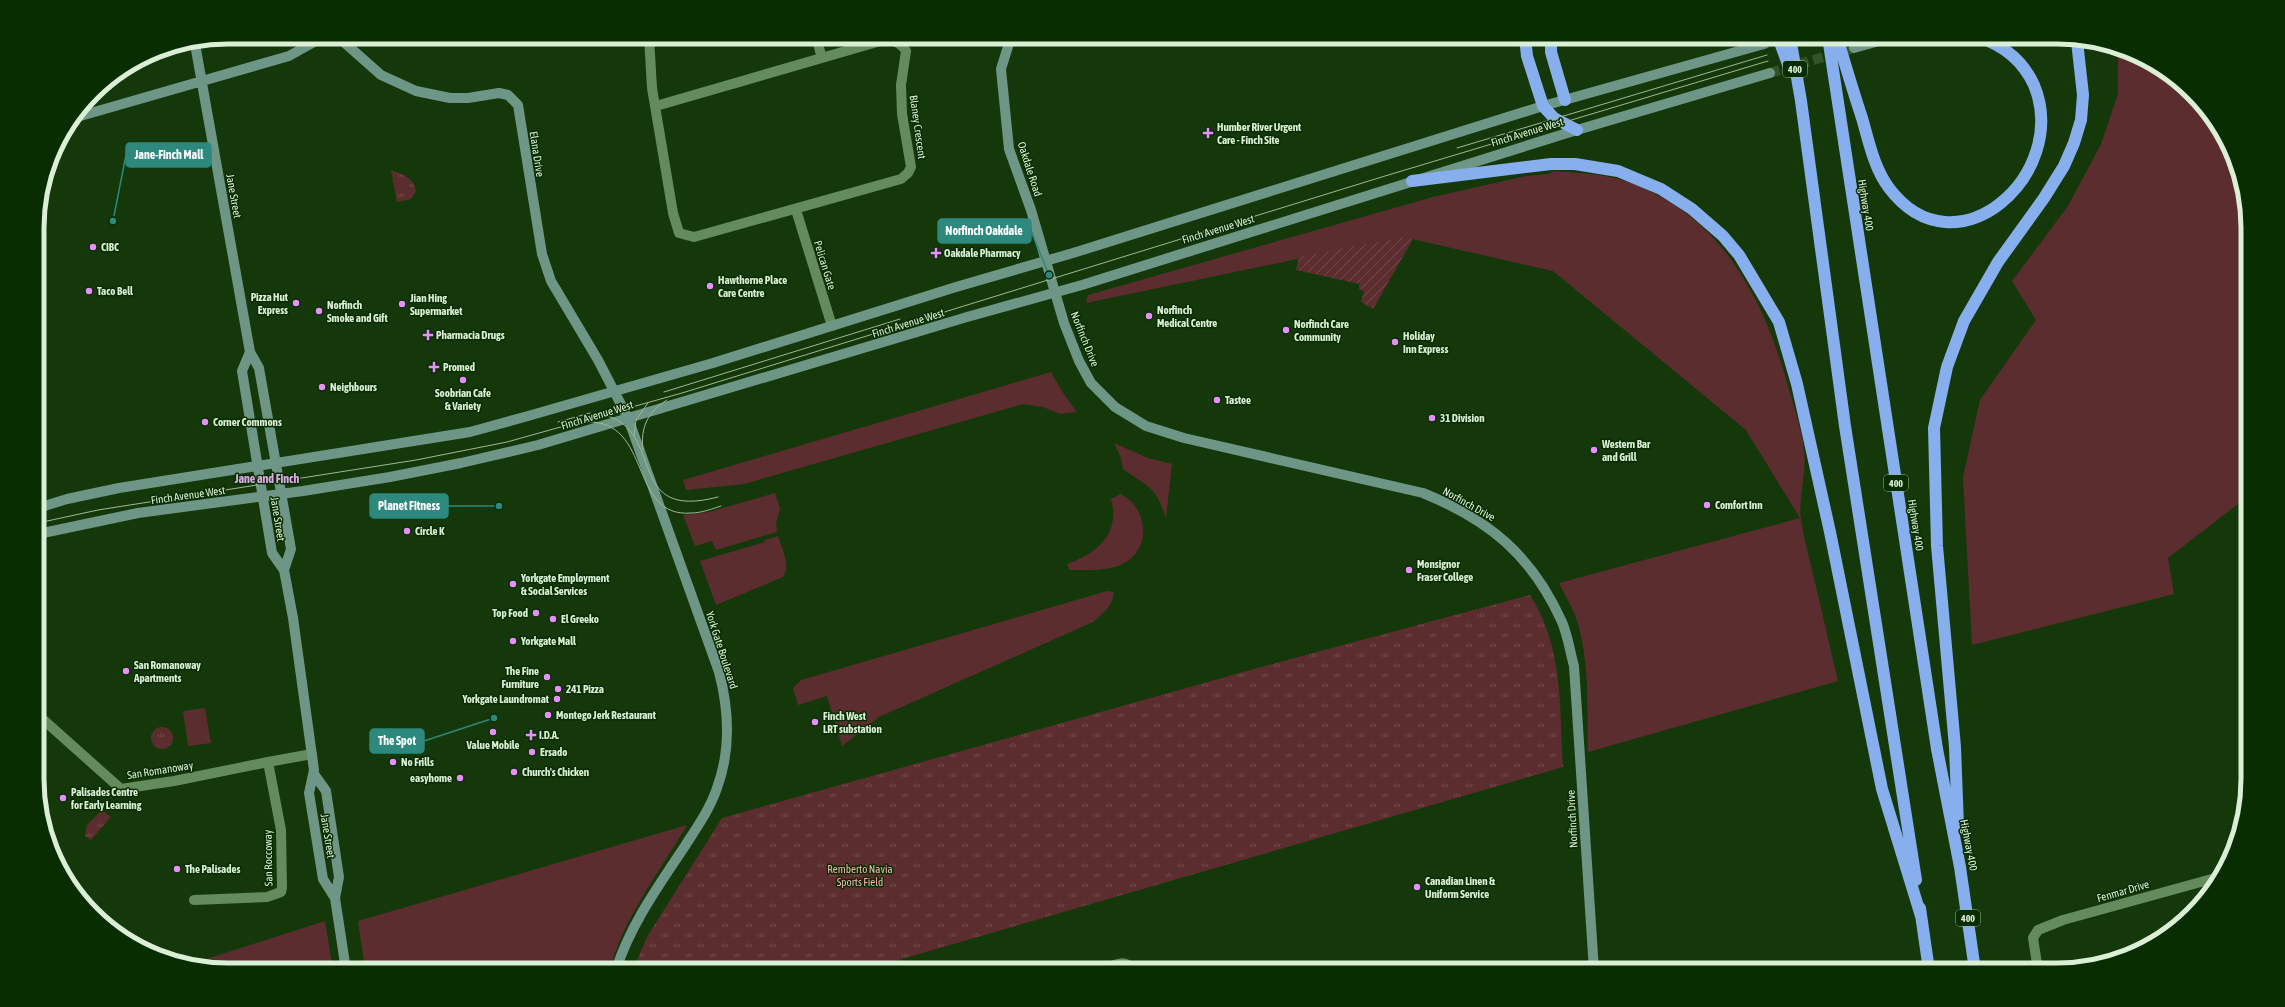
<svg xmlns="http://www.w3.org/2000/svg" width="2285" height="1007" viewBox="0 0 2285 1007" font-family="'Asap Condensed',sans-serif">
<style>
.grass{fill:#5c2d2e}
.park{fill:url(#park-tufts)}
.garden{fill:url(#garden-furrows)}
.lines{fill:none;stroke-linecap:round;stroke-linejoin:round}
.secondary-tunnel{stroke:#325328;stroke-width:10;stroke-dasharray:10 5;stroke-linecap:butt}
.street{stroke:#648b5b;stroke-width:10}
.secondary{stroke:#6e9687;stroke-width:10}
.highway{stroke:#87aeed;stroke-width:12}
.tram{stroke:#9eb897;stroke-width:1}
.poi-dot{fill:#e98efe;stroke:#082d00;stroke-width:1.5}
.labels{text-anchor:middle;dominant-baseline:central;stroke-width:3;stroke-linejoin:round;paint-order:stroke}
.shield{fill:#082d00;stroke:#9bb595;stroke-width:1}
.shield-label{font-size:10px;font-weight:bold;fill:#daefd5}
.street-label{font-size:11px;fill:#daefd5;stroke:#082d00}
.poi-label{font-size:11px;font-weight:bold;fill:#daefd5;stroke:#082d00;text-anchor:start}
.park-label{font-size:11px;fill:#f3b4b3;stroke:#082d00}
.neighbourhood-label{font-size:12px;font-weight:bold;fill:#dcabe8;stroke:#082d00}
.rim{fill:none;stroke:#daefd5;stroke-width:5}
.leader{fill:none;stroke:#2d887d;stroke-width:1.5}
.callout-dot{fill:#2d887d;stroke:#082d00;stroke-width:1.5}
.callout{fill:#2d887d;stroke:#2d887d;stroke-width:1.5}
.callout-label{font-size:12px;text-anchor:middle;font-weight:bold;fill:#fff}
</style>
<defs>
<pattern id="park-tufts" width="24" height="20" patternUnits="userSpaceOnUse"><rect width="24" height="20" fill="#5c2d2e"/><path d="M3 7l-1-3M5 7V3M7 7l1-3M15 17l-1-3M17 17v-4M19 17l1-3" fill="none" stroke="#734c4b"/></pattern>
<pattern id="garden-furrows" width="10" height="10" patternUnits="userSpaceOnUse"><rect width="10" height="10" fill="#5c2d2e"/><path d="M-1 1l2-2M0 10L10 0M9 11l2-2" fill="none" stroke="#734c4b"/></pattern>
</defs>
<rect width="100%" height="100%" fill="#14380a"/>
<path class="grass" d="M2118,49L2130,51L2173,76L2208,111L2234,155L2246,203L2247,497L2168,558L2174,594L1972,645L1963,477L1980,400L2036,320L2012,281L2068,206L2101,144L2118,94Z
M1554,171C1580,173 1609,174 1634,184C1718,217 1759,290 1784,372C1791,398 1801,425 1804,451C1807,473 1798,497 1801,519C1803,536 1808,553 1812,570C1821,607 1829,644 1838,681L1588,752C1587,709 1590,663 1577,621C1573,608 1565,595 1559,583L1800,518L1746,430L1553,271L1403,237L1086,303L1088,295L1433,197L1526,176L1548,174Z
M1051,372L1063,393L1077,412L1060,414L1043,407L1023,404L744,484L686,490L683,480Z
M1114,443L1148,458L1172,464L1166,518C1155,485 1149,488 1123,469L1121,458Z
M775,493L780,509L776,523L777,532L716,550L712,541L695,546L683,515L709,512Z
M1121,494C1126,497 1132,501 1135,506C1151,529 1143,559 1115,567C1100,571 1083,570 1069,570L1067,564C1097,554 1121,533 1111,499Z
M778,536C782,548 791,566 783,577L716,605L700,561L765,542L764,540Z
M1107,591L1114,592C1113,606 1103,613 1093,622L879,717L842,746L827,696L798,705L793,688L801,680Z
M205,708L211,743L188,746L183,711Z
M687,825C662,868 621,922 610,970H365L358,921Z
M325,921L333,970H228L194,963Z"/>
<path class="park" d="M391,170C404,175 413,177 416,191L411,199L397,202Z
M1530,595C1564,648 1559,707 1563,767L864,970H633L647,937L722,818L1276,663Z
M151 738a11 11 0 1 1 22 0a11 11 0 1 1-22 0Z
M102,810L111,817L91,840L85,836L87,825Z"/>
<path class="garden" d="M1403,237L1413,239L1373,309L1361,302L1364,291L1359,289V284L1296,270L1299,257Z"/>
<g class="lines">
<path class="secondary-tunnel" d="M1764,44L1787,38
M1770,73L1854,48"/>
<path class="street" d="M649,37L652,88L673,213L679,233L694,237L901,179L908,173L911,167L902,114L901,85L906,51C899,40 889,39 877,42L656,106
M816,37L822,58
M796,210L832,326
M38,715L121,789L174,781L268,762L312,754
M194,900L267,897L281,892L282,888L281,830L268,762
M1103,970C1114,965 1125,958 1133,970
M2038,970L2033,938L2038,930L2063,920L2219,877"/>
<path class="secondary" d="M338,37L381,75L416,91L450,98H468L499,93L508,95L518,105L542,254L551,281L598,360L628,418L719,672C729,710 731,750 717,788C710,809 697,827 685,846C659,885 630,925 616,970
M1011,37L1001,69L1009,149L1031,210L1064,323L1079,361L1091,383L1115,407L1146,426L1184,438L1423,493C1489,520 1532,555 1562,622C1568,636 1570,652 1574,666L1594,970
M195,44L250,352L259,368L291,549L284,570
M1854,48L1893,37
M77,117L289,56L323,37
M250,352L242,371L272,553L284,570L293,618L314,770L309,793L323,879L335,898
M38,508L67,499L119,488L470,432L528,416L713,363L956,287L1073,253L1543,106L1764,44
M38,534L138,513L303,491L390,477L461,463L538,445L967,317L1082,285L1577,130L1770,73
M314,774L326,791L339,877L335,898L346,970
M68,881L93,912"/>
<path class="highway" d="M1525,37L1527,56L1543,106L1554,118L1577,130
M1551,37V52L1565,100
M1778,37L1790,70
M1790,37L1801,101L1845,426L1916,880
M1828,37L1937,749L1960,867L1975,970
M1837,37C1845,64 1853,91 1862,118C1869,142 1874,168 1889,188C1956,277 2071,174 2034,85C2023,61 2003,45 1978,37
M1412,181L1551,164H1575L1618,171L1661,189L1692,209L1723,236L1739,255L1779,322L1797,384L1830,532L1882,789L1921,916
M1958,826L1955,747L1937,546L1934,428L1947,367L1964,321L1998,262L2044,198L2064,166L2074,143L2081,120L2083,95L2077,41
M1920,908L1929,970"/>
<path class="tram" d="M1457,148L1767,55
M664,392L900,319
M604,415C667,430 623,522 718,497
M558,422L590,413
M587,422C653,420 628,518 691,513C701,513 712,509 721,506
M634,436L636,420L648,403
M643,450C640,428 648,411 667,400
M38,523L98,510L416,460L507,442L682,393L1385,176L1768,61"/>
</g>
<g class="poi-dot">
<path d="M1206 127h4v4h4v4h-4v4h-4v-4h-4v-4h4z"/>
<circle cx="93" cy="247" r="4"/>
<path d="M934 247h4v4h4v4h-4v4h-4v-4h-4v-4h4z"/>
<circle cx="710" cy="286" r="4"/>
<circle cx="89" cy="291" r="4"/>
<circle cx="296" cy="303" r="4"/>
<circle cx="402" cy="304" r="4"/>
<circle cx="319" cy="311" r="4"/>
<circle cx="1149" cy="316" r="4"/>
<circle cx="1286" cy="330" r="4"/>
<path d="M426 329h4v4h4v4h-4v4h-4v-4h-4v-4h4z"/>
<circle cx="1395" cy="342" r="4"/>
<path d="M432 361h4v4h4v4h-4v4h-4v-4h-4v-4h4z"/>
<circle cx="463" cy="380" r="4"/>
<circle cx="322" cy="387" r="4"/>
<circle cx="1217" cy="400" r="4"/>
<circle cx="1432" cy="418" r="4"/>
<circle cx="205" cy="422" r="4"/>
<circle cx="1594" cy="450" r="4"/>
<circle cx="1707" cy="505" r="4"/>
<circle cx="407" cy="531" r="4"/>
<circle cx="1409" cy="570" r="4"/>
<circle cx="513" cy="584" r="4"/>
<circle cx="536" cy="613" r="4"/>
<circle cx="553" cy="619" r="4"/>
<circle cx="513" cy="641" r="4"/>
<circle cx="126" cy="671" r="4"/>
<circle cx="547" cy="677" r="4"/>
<circle cx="558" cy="689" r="4"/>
<circle cx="557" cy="699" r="4"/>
<circle cx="548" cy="715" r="4"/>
<circle cx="815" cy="722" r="4"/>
<circle cx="493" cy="732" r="4"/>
<path d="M529 729h4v4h4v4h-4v4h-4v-4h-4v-4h4z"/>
<circle cx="532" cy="752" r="4"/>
<circle cx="393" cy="762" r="4"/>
<circle cx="514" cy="772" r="4"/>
<circle cx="460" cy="778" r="4"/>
<circle cx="63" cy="798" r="4"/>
<circle cx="177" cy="869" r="4"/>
<circle cx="1417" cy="887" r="4"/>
</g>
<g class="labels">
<g class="shield">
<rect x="1783" y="61" width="24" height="16" rx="3"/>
<rect x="1884" y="475" width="24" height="16" rx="3"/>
<rect x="1956" y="910" width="24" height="16" rx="3"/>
</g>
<g class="shield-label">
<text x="1795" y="69">400</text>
<text x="1896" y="483">400</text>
<text x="1968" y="918">400</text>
</g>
<g class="street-label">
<text transform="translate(918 127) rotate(82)">Blaney Crescent</text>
<text transform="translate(1527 132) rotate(-17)">Finch Avenue West</text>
<text transform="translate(537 154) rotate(81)">Elana Drive</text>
<text transform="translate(1030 169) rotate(72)">Oakdale Road</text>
<text transform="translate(234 196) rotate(80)">Jane Street</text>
<text transform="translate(1866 205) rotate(81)">Highway 400</text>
<text transform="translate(1218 229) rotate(-17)">Finch Avenue West</text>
<text transform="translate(825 265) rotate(73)">Pelican Gate</text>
<text transform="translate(908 323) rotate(-17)">Finch Avenue West</text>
<text transform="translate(1085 339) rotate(68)">Norfinch Drive</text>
<text transform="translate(597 415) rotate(-17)">Finch Avenue West</text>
<text transform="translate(188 495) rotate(-8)">Finch Avenue West</text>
<text transform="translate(1469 504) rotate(29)">Norfinch Drive</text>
<text transform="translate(278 519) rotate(81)">Jane Street</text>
<text transform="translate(1916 525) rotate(81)">Highway 400</text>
<text transform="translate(722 650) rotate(72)">York Gate Boulevard</text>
<text transform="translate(160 770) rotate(-9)">San Romanoway</text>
<text transform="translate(1572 819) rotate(-93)">Norfinch Drive</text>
<text transform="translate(328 836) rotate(81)">Jane Street</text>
<text transform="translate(1969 845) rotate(79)">Highway 400</text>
<text transform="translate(268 858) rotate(-91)">San Roccoway</text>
<text transform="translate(2123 891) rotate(-16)">Fenmar Drive</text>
</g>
<g class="poi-label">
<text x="1217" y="127">Humber River Urgent<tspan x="1217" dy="13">Care - Finch Site</tspan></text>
<text x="101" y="247">CIBC</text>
<text x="944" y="253">Oakdale Pharmacy</text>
<text x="718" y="280">Hawthorne Place<tspan x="718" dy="13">Care Centre</tspan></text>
<text x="97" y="291">Taco Bell</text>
<text x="288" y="297" text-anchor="end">Pizza Hut<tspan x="288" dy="13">Express</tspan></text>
<text x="410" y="298">Jian Hing<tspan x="410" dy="13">Supermarket</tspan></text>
<text x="327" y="305">Norfinch<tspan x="327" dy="13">Smoke and Gift</tspan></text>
<text x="1157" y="310">Norfinch<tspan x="1157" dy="13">Medical Centre</tspan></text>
<text x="1294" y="324">Norfinch Care<tspan x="1294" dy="13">Community</tspan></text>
<text x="436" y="335">Pharmacia Drugs</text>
<text x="1403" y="336">Holiday<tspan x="1403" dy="13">Inn Express</tspan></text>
<text x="443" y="367">Promed</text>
<text x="330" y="387">Neighbours</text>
<text x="463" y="393" text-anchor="middle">Soobrian Cafe<tspan x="463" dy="13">&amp; Variety</tspan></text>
<text x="1225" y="400">Tastee</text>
<text x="1440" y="418">31 Division</text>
<text x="213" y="422">Corner Commons</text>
<text x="1602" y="444">Western Bar<tspan x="1602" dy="13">and Grill</tspan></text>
<text x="1715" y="505">Comfort Inn</text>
<text x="415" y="531">Circle K</text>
<text x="1417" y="564">Monsignor<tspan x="1417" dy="13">Fraser College</tspan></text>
<text x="521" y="578">Yorkgate Employment<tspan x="521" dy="13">&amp; Social Services</tspan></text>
<text x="528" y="613" text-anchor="end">Top Food</text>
<text x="561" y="619">El Greeko</text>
<text x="521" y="641">Yorkgate Mall</text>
<text x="134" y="665">San Romanoway<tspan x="134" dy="13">Apartments</tspan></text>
<text x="539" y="671" text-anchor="end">The Fine<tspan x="539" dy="13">Furniture</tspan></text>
<text x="566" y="689">241 Pizza</text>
<text x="549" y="699" text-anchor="end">Yorkgate Laundromat</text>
<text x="556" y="715">Montego Jerk Restaurant</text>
<text x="823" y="716">Finch West<tspan x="823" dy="13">LRT substation</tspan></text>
<text x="539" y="735">I.D.A.</text>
<text x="493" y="745" text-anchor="middle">Value Mobile</text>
<text x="540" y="752">Ersado</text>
<text x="401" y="762">No Frills</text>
<text x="522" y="772">Church's Chicken</text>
<text x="452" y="778" text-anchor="end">easyhome</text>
<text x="71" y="792">Palisades Centre<tspan x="71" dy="13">for Early Learning</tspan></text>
<text x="185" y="869">The Palisades</text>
<text x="1425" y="881">Canadian Linen &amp;<tspan x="1425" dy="13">Uniform Service</tspan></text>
</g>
<g class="park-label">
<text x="860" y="869">Remberto Navia<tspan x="860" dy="13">Sports Field</tspan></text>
</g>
<g class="neighbourhood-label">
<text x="267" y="479">Jane and Finch</text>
</g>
</g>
<path d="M0 0H2285V1007H0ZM228 44H2057A184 184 0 0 1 2241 228V779A184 184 0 0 1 2057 963H228A184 184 0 0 1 44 779V228A184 184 0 0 1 228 44Z" fill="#082d00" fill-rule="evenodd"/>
<path class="rim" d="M228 44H2057A184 184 0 0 1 2241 228V779A184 184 0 0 1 2057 963H228A184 184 0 0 1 44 779V228A184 184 0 0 1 228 44Z"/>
<path class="leader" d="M113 221L126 155M1049 275L1031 231M499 506L448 506M494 718L424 741"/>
<g class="callout-dot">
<circle cx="113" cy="221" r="4"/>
<circle cx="1049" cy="275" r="4"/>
<circle cx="499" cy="506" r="4"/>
<circle cx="494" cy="718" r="4"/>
</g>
<g class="callout">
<rect x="126" y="143" width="85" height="24" rx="4"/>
<rect x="938" y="219" width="93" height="24" rx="4"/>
<rect x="370" y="494" width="78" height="24" rx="4"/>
<rect x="370" y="729" width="54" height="24" rx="4"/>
</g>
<g class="callout-label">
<text x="169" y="159">Jane-Finch Mall</text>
<text x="984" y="235">Norfinch Oakdale</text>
<text x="409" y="510">Planet Fitness</text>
<text x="397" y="745">The Spot</text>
</g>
</svg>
